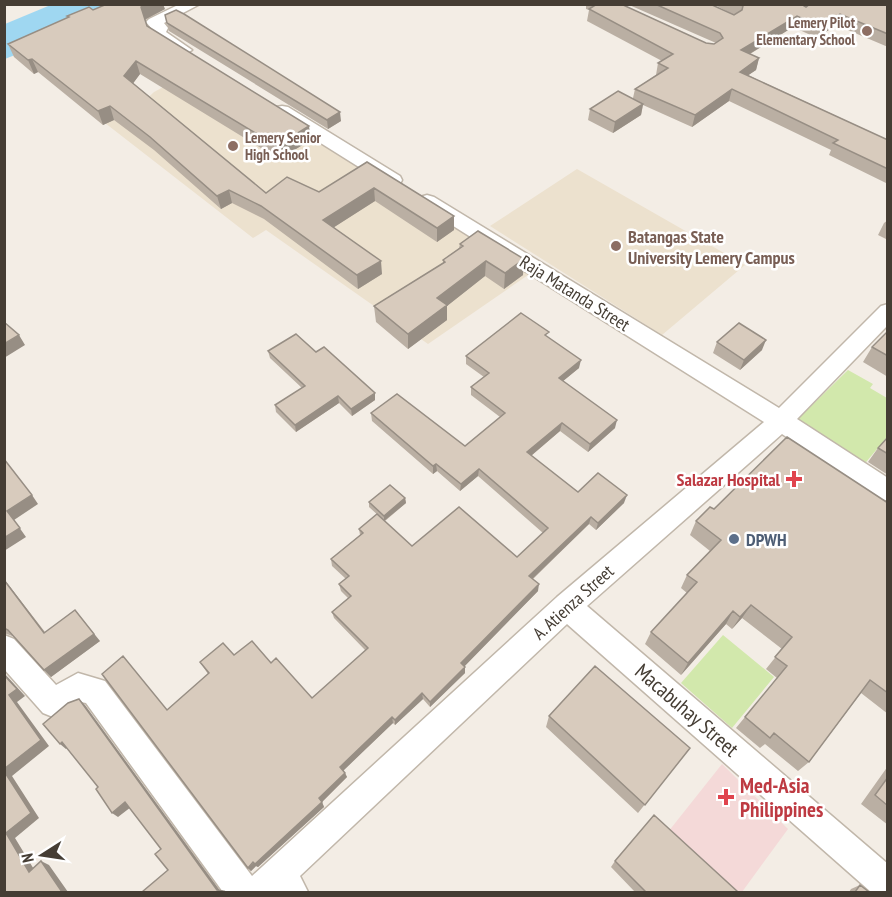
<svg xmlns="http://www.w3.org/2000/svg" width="892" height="897" viewBox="0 0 892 897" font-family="'PT Sans Narrow',sans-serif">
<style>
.education{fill:#ece1ce}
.medical{fill:#f4d9d8}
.green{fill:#d2e8ac}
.water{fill:#9fd7f1}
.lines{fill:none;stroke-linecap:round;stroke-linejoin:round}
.minor-casing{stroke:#c1b7aa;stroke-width:3}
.minor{fill:#fff;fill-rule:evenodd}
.wall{fill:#baafa3}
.shaded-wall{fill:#978e84}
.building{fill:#d8cbbd;stroke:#978e84;stroke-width:1.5}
.education-dot{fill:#8d6e63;stroke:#fff;stroke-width:2}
.health-dot{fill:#e0444e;stroke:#fff;stroke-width:2}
.service-dot{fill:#5c6f8a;stroke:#fff;stroke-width:2}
.labels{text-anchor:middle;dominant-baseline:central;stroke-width:5;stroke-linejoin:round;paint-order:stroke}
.far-education-label{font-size:15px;font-weight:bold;fill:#785e54;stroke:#fff;text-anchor:end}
.education-label{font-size:18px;font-weight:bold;fill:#785e54;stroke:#fff;text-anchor:start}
.street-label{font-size:18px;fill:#453d34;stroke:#fff}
.health-label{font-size:18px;font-weight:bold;fill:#be3a42;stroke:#fff;text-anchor:end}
.service-label{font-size:18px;font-weight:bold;fill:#4e5e75;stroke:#fff;text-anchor:start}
.near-street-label{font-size:21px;fill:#453d34;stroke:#fff}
.near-health-label{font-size:21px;font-weight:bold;fill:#be3a42;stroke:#fff;text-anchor:start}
</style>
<rect width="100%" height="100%" fill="#f3ede5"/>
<path class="education" d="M201,67L531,273L428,344L266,230L253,238L105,123L137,108L154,92Z
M577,169L745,265L662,335L490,226Z"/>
<path class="medical" d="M722,764L788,829L742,892H725L668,832Z"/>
<path class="green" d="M848,370L873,384L870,388L887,398V437L862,467L798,424V419Z
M723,635L774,677L732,728L681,683Z"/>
<path class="water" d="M53,4L138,5L5,59V24Z"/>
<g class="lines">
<defs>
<path id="minor" d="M180,4H200L164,23L168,28L166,32L192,50L184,55L152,37L150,34L152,29L146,22L149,19Z
M282,106L288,107L400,176L402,180L400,184H386L276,115L273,111L276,107Z
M427,195L434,197L779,408L881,306L888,304V325L797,419L888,478V501L879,498L782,434L587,606L888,864V892H871L567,624L300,876L308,892H223L86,703L81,702L53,717L43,713L4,669V635L14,639L56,685L78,673L105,681L252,876L557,597L764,422L420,205L418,201L420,197Z"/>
</defs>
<use href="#minor" class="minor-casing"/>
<use href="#minor" class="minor"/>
</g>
<path class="wall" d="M586,4H621L706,43L714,44L716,43L627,4H710L732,14L713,4H801L806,7L888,4V47L836,25L817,38L793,27L750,54L759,58L756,70L748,75L888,140V184L829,155L831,150L729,101L692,127L643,105L641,115L613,133L588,120L590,109L633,98L635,89L656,75L658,63L662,61L587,21L589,10L586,9Z
M165,9L145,20L147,26L311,140L279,159L140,74L133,83L266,193L319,192L367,162L454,216V230L437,242L375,201L334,227L382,274L358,289L264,219L232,203L221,209L154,150L114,120L103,125L38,72L34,74L14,57L8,44L67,18V16L93,10Z
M165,15L341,121L328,129L169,31Z
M888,220V240L878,235L884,223Z
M460,244L523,275L504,289L485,276L447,306V320L408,349L376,322L374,306L443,263V260L459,248Z
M888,331V377L863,362L872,347Z
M548,337L579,368L563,381L615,428L588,452L560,431L531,456L578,492L624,503L596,530L589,524L533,579L538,591L464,666L465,673L430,707L423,699L395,725L393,723L343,770L347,777L322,802L324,807L258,867L256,866L251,871L248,868L167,710L208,674L200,662L234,655L271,663L312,698L366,651L334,618L332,612L348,598L341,591L339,584L346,579L332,566L331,559L360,535L359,529L380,517L369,507V502L405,498L406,503L385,521L412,546L517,557L543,533L478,476L460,491L437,471L433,474L372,421L371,413L465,446L500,417L471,395V387L484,377L466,364V356Z
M717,342L762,350L740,370L713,353Z
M268,351L316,352L375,400L352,416L339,403L296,432L276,412L275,405L302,388L270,358Z
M888,437V475L868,462L878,448Z
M888,503V714L861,693L809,762L798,771L765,744L760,748L736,728L777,678L766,669L782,649L742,618L732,629L726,624L681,675L645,644L651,632L687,593L681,588L687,575L710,551L690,535L696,521L714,509Z
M4,579L45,632L100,641L51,677L15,637L4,633Z
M549,716L690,748L638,813L546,727Z
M888,766V825L861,804Z
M615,861L738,892H635L611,867Z
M860,885L869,892H849L851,889Z"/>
<path class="shaded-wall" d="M146,4H163L165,9L144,20L141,7Z
M840,14L836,25L817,38L821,27Z
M797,16L793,27L738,61L741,50Z
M759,58L756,70L737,83L740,72Z
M32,59L38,72L34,74L28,60Z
M136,61L140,74L129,89L124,76Z
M732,89L729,101L692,127L695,115Z
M643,104L641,115L613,133L615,122Z
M110,106L114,120L103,125L98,111Z
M340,112L341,121L328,129L327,120Z
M309,126L311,140L279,159L277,146Z
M374,188L375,201L325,233L323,220Z
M229,190L232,203L221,209L217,196Z
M454,216V230L437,242V228Z
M524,259L523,275L504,289L505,273Z
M381,261L382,274L358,289L357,275Z
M486,261L485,276L447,306V320L408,349V334L437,298Z
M19,335L25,345L4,358V344Z
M766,340L762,350L740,370L744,360Z
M581,360L579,368L557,386L559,378Z
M375,393V400L352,416L351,409Z
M338,396L339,403L296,432L295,425Z
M617,420L615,428L588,452L590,444Z
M562,423L560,431L526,460L527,452Z
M436,464L437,471L433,474V466Z
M479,469L478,476L460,491L461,484Z
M32,495L38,504L14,520L26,537L4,551L7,511Z
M627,495L624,503L596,530L598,523Z
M405,498L406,503L384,521V516Z
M591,517L589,524L528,583L529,576Z
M4,579L51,641L44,633L4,580Z
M539,584L538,591L461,670V663Z
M751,605L742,618L732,629L740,617Z
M75,610L100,641L51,677L44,670Z
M733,611L726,624L681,675L688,663Z
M465,667V673L430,707V702Z
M4,673L25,696L17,702L49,746L12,776L39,818L15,838L38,876L29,872L6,833L4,769L9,695Z
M422,693L423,699L395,725V720Z
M79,699L85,705L221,892L217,890Z
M392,717L393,723L342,772L340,767Z
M62,742L68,747L66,749L60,744Z
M345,773L347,777L321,803L319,798Z
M125,802L131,807L118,817L112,813Z
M322,802L324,807L258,867L256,866L251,871L248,868Z
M41,861L49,865L68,892H62Z"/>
<path class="building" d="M107,4H146L141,7L147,26L309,126L277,146L136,61L124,76L266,193L287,177L319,192L367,162L454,216L437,228L374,188L323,220L381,261L357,275L261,206L229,190L217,196L150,137L110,106L98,111L32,59L28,60L8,44L69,17L67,16L89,7L93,10Z
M597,4H621L706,43L714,44L723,38L720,33L655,4H710L734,15L742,10L743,6L739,4H801L806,7L810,4H888V34L840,14L821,27L797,16L741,50L759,58L740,72L888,140V169L833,143L838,140L732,89L695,115L635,89L668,68L658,63L673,54L589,9Z
M176,10L184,14L340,112L327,120L167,23L165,15Z
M618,91L643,104L615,122L590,109Z
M478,231L524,259L505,273L486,261L437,298L447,305L408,334L374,306L445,262L443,260L463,246L460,244Z
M521,313L549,332L545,335L581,360L559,378L617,420L590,444L562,423L527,452L578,492L598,473L627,495L598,523L591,517L529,576L539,584L461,663L465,667L430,702L422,693L395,720L392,717L340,767L345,773L319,798L322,802L255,864L253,862L248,868L102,674L123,656L167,710L209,673L200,662L223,643L234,655L252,641L271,663L276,658L312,698L368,648L332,612L351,596L339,584L349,576L331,559L363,533L359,529L377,514L412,546L459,507L517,557L548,528L479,469L461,484L436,464L433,466L371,413L397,394L465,446L505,413L471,387L489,373L466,356Z
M4,322L19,335L4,344Z
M739,323L766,340L744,360L717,342Z
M888,331V356L872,347Z
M296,334L316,352L324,347L375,393L351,409L338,396L295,425L275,405L305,386L268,351Z
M787,437L888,503V693L870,680L809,762L774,733L770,738L745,717L787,666L775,657L792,637L751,605L740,617L733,611L688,663L651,632L697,582L687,575L721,540L696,521L710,507L714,509Z
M888,437V454L878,448Z
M4,459L32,495L7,511L20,528L4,538Z
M390,485L405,498L384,516L369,502Z
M4,580L44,633L75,610L94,634L44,670L8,630L4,628Z
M595,666L690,748L645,805L549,716Z
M4,675L17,689L9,695L41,740L4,769Z
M79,699L217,890L223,891L221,892H142L168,870L155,854L161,849L125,802L112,813L96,789L98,787L62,742L60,744L43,724L68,703Z
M4,771L31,813L6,833L29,872L41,861L62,892H4Z
M888,777V806L875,795Z
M654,815L738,892H646L615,861Z
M860,885L869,892H855Z"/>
<g class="education-dot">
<circle cx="867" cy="31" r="6"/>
<circle cx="233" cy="146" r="6"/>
<circle cx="616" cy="246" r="6"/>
</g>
<g class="health-dot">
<path d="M791 470h6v6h6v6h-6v6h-6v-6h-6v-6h6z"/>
<path d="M723 788h6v6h6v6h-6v6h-6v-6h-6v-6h6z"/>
</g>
<circle class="service-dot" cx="734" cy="539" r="6"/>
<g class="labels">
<g class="far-education-label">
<text x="855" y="22">Lemery Pilot<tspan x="855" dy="17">Elementary School</tspan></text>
<text x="245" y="137" text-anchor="start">Lemery Senior<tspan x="245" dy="17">High School</tspan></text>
</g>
<g class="education-label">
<text x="628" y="236">Batangas State<tspan x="628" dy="21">University Lemery Campus</tspan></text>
</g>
<g class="street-label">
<text transform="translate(575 293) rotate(32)">Raja Matanda Street</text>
<text transform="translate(573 602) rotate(-42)">A. Atienza Street</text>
</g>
<g class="health-label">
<text x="780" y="479">Salazar Hospital</text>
</g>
<g class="service-label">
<text x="746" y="539">DPWH</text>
</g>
<g class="near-street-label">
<text transform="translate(687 710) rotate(41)">Macabuhay Street</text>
</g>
<g class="near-health-label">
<text x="740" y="785">Med-Asia<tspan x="740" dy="24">Philippines</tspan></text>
</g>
</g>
<rect width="892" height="897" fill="none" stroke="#453d34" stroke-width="12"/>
<g transform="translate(42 855) rotate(258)" stroke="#ffffff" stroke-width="4.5" paint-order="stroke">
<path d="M0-4.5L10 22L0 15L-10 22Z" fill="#453d34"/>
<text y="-9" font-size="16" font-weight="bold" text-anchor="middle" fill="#453d34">N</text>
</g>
</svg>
